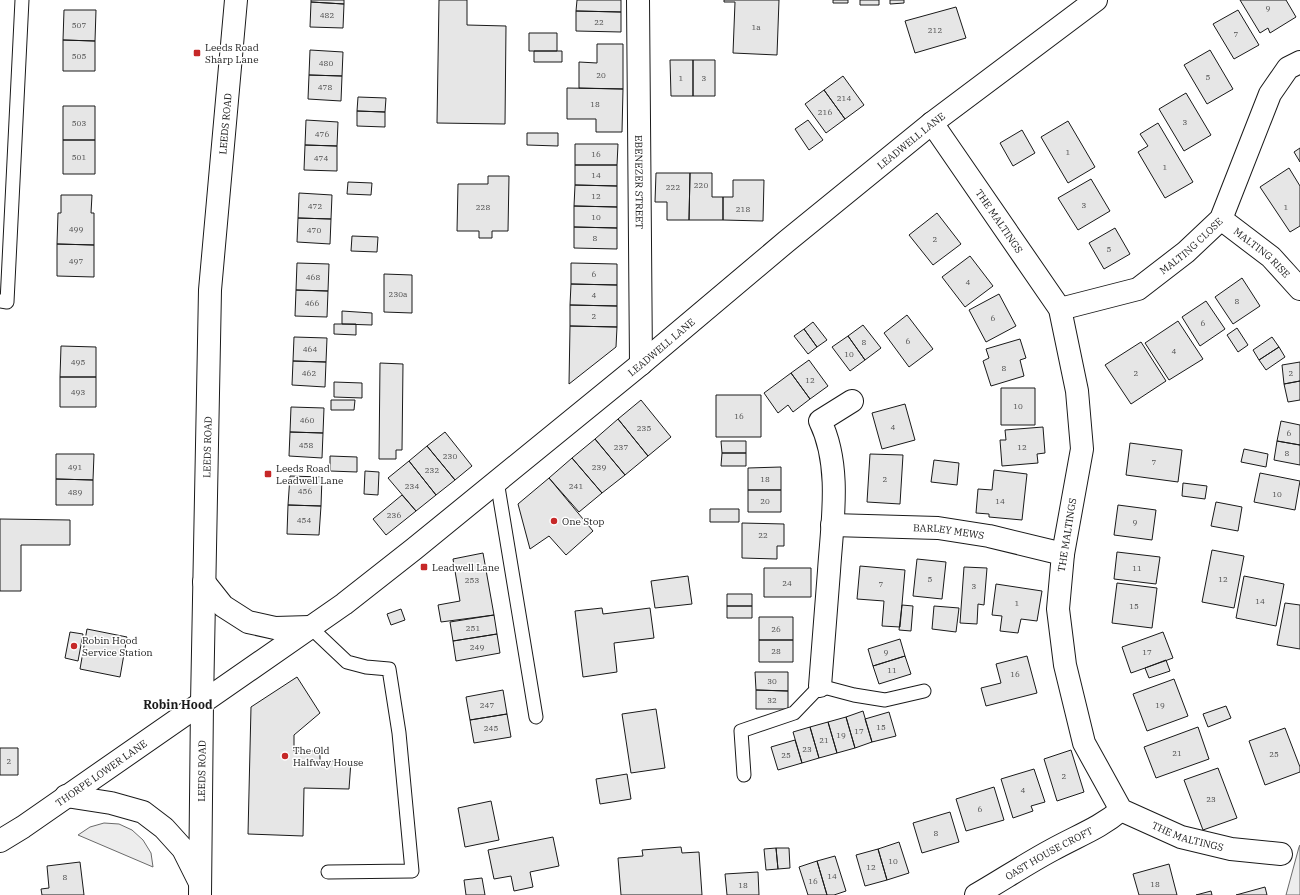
<svg xmlns="http://www.w3.org/2000/svg" width="1300" height="895" viewBox="0 0 1300 895" font-family="'IBM Plex Serif',serif">
<style>
.built{fill:#ededed;stroke:#6a6a6a}
.building{fill:#e6e6e6;stroke:#1a1a1a}
.lines{fill:none;stroke-linecap:round;stroke-linejoin:round}
.service-casing{stroke:#1a1a1a;stroke-width:15}
.minor-casing{stroke:#1a1a1a;stroke-width:24}
.primary-casing{stroke:#1a1a1a;stroke-width:24}
.service{stroke:#fff;stroke-width:13}
.minor{stroke:#fff;stroke-width:22}
.primary{stroke:#fff;stroke-width:22}
.poi-dot{fill:#c62828;stroke:#fff;stroke-width:1.5}
.labels{text-anchor:middle;dominant-baseline:central;stroke-width:3;stroke-linejoin:round;paint-order:stroke}
.number-label{font-size:8px;fill:#4d4d4d}
.poi-label{font-size:10px;fill:#1a1a1a;stroke:#fff;text-anchor:start}
.street-label{font-size:10px;fill:#1a1a1a;stroke:#fff}
.quarter-label{font-size:12px;font-weight:bold;fill:#1a1a1a;stroke:#fff}
</style>
<rect width="100%" height="100%" fill="#fff"/>
<path class="built" d="M104,823L119,824L132,830L143,840L151,853L153,867L78,835L90,827Z
M1300,845V895H1286L1299,847Z"/>
<path class="building" d="M311,0H344V4L311,2Z
M439,0H467V25L506,26L505,124L437,123Z
M577,0H621V12L576,11Z
M724,0H779L777,55L733,53L735,2H724Z
M833,0H848V3H833Z
M860,0H879V5H860Z
M890,0H904V3L890,4Z
M1240,0H1286L1296,17L1270,33L1268,28L1260,33Z
M311,2L344,4L343,28L310,27Z
M956,7L966,38L915,53L905,21Z
M64,10H96L95,41L63,40Z
M1238,10L1259,45L1234,59L1213,24Z
M576,11L621,12V32L576,31Z
M529,33H557V51H529Z
M63,40L95,41V71H63Z
M597,44H623V89L579,88V62L597,63Z
M310,50L343,52L342,76L309,75Z
M1210,50L1233,89L1207,104L1184,65Z
M534,51H562V62H534Z
M670,60H693V96H671Z
M693,60H715V96H693Z
M309,75L342,76L341,101L308,99Z
M843,76L864,105L845,119L824,90Z
M567,88L623,89L622,132H596V119H567Z
M824,90L845,119L826,133L805,104Z
M1186,93L1211,135L1184,151L1159,109Z
M358,97L386,98L385,112L357,111Z
M63,106H95V140H63Z
M357,111L385,112V127L357,126Z
M306,120L338,122L337,146L305,145Z
M808,120L823,140L809,150L795,129Z
M1068,121L1095,167L1068,183L1041,137Z
M1158,123L1193,182L1165,198L1138,152L1148,146L1140,134Z
M1022,130L1035,153L1013,166L1000,143Z
M527,133H558V146L527,145Z
M63,140H95V174H63Z
M575,144H618L617,165H575Z
M305,145L337,146V171L304,170Z
M1300,148V162L1294,152Z
M575,165H617V186L575,185Z
M1289,168L1300,186V226L1290,232L1260,187Z
M656,173H690L689,220H667V202H655Z
M690,173H712V197H723V220H689Z
M488,176H509L508,231H492V238H479V231H457L458,184H488Z
M1091,179L1110,211L1078,230L1058,198Z
M733,180H764L763,221L723,220V197H733Z
M348,182L372,183L371,195L347,194Z
M575,185L617,186V207L574,206Z
M299,193L332,195L331,219L298,218Z
M61,195H92L91,213H94V245L57,244L58,213H61Z
M574,206L617,207V228L574,227Z
M937,213L961,244L933,265L909,235Z
M298,218L331,219L330,244L297,242Z
M574,227L617,228V249L574,248Z
M1115,228L1130,254L1104,269L1089,243Z
M352,236L378,237L377,252L351,251Z
M57,244L94,245V277L57,276Z
M970,256L993,286L965,307L942,277Z
M297,263L329,264L328,291L296,290Z
M571,263L617,264V285L571,284Z
M384,274L412,275V313L384,312Z
M1242,278L1260,306L1233,324L1215,297Z
M571,284L617,285V306L570,305Z
M296,290L328,291L327,317L295,316Z
M999,294L1016,326L986,342L969,310Z
M1206,301L1225,329L1200,346L1182,317Z
M570,305L617,306V327L570,326Z
M342,311L372,313V325L342,324Z
M907,315L933,349L909,367L884,333Z
M1178,321L1203,359L1169,380L1145,343Z
M813,322L827,340L817,347L804,329Z
M334,324H356V335L334,334Z
M863,325L881,348L865,360L848,336Z
M570,326L617,327L616,347L569,384Z
M1237,328L1248,345L1238,352L1227,335Z
M804,329L817,347L808,354L794,336Z
M848,336L865,360L850,371L832,347Z
M294,337L327,338L326,362L293,361Z
M1272,337L1279,347L1259,360L1253,350Z
M1020,339L1026,358L1020,360L1024,376L991,386L983,361L989,358L986,349Z
M1141,342L1166,381L1131,404L1105,365Z
M61,346L96,347V377H60Z
M1279,347L1285,357L1266,370L1259,360Z
M809,360L828,386L810,399L791,373Z
M293,361L326,362L325,387L292,385Z
M1300,362V381L1284,384L1282,365Z
M380,363L403,364L402,450H396V459H379Z
M791,373L810,399L793,412L788,405L778,413L764,393Z
M60,377H96V407H60Z
M1300,381V400L1288,402L1284,384Z
M334,382L362,383V398L334,397Z
M1001,388H1035V425H1001Z
M716,395H761V437H716Z
M331,400H355L354,410H331Z
M641,400L671,437L648,456L618,419Z
M905,404L915,440L882,449L872,413Z
M291,407L324,408L323,433L290,432Z
M618,419L648,456L625,475L595,439Z
M1281,421L1300,425V445L1277,441Z
M1043,427L1045,453L1037,454L1038,463L1002,466L1000,440H1006L1005,430Z
M290,432L323,433L322,458L289,456Z
M445,432L472,466L455,480L427,446Z
M595,439L625,475L602,493L572,458Z
M721,441H746V453H722Z
M1277,441L1300,445V465L1274,460Z
M1130,443L1182,450L1178,482L1126,475Z
M427,446L455,480L436,495L409,461Z
M1244,449L1268,454L1266,467L1241,462Z
M722,453H746V466H721Z
M56,454H94L93,480L56,479Z
M870,454L903,455L900,504L867,502Z
M330,456L357,457V472L330,471Z
M572,458L602,493L579,512L549,478Z
M934,460L959,463L957,485L931,482Z
M409,461L436,495L416,511L388,478Z
M781,467V490H748V468Z
M994,470L1027,474L1022,520L989,517V514L976,513L978,489L992,490Z
M365,471L379,472L378,495L364,494Z
M1260,473L1300,481L1295,510L1254,502Z
M290,476L322,477L321,506L288,505Z
M549,478L593,531L566,555L549,536L530,549L518,504Z
M56,479L93,480V505H56Z
M1183,483L1207,486L1205,499L1182,496Z
M748,490H781V512H748Z
M402,495L416,511L386,535L373,519Z
M1216,502L1242,507L1238,531L1211,526Z
M288,505L321,506L319,535L287,534Z
M1118,505L1156,510L1152,540L1114,535Z
M710,509H739V522H710Z
M0,519L70,520V545H21V591H0Z
M742,523L784,524V546H777V559L742,558Z
M1212,550L1244,556L1234,608L1202,602Z
M1117,552L1160,557L1156,584L1114,579Z
M483,553L494,615L441,622L438,605L460,601L453,559Z
M917,559L946,562L942,599L913,596Z
M860,566L905,570L900,627L882,626L884,601L857,599Z
M964,567L987,568L984,605L978,604L977,624L960,623Z
M764,568H811V597H764Z
M688,576L692,604L655,608L651,581Z
M1244,576L1284,584L1276,626L1236,618Z
M1117,583L1157,588L1152,628L1112,623Z
M996,584L1042,591L1037,621L1021,619L1018,633L1000,631L1002,616L992,615Z
M727,594H752V606H727Z
M1285,603L1300,605V649L1277,645Z
M902,605L913,606L911,631L899,630Z
M727,606H752V618H727Z
M934,606L959,608L956,632L932,629Z
M602,608L603,614L650,608L654,638L614,643L617,672L583,677L575,611Z
M401,609L405,620L391,625L387,614Z
M494,615L497,634L453,641L450,622Z
M759,617H793V640H759Z
M87,629L127,637L120,677L80,669Z
M70,632L83,634L78,661L65,658Z
M1163,632L1173,658L1131,673L1122,647Z
M497,634L500,653L456,661L453,641Z
M900,639L905,656L873,666L868,649Z
M759,640H793V662H759Z
M905,656L911,674L879,684L873,666Z
M1027,656L1037,693L986,706L981,688L1001,683L996,664Z
M1166,660L1170,671L1149,678L1145,668Z
M755,672H788V691L756,690Z
M297,677L320,713L294,735V751H320V761H351L349,789L304,788L303,836L248,834L251,707Z
M1174,679L1188,716L1147,731L1133,694Z
M503,690L507,714L470,720L466,697Z
M756,690L788,691V709H756Z
M1226,706L1231,718L1208,727L1203,714Z
M656,709L665,768L631,773L622,714Z
M863,711L872,742L855,748L846,717Z
M889,712L896,736L872,742L865,719Z
M507,714L511,737L474,743L470,720Z
M846,717L855,748L837,753L828,722Z
M828,722L837,753L819,758L810,727Z
M810,727L819,758L802,763L793,732Z
M1198,727L1209,759L1156,778L1144,747Z
M1285,728L1300,767V772L1265,785L1249,741Z
M795,740L802,763L778,770L771,747Z
M0,748H18V775H0Z
M1071,750L1084,792L1057,801L1044,759Z
M1218,768L1237,818L1203,830L1184,780Z
M1034,769L1045,802L1031,806L1033,811L1013,818L1001,779Z
M627,774L631,799L600,804L596,779Z
M994,787L1004,820L966,831L956,799Z
M491,801L499,840L465,847L458,808Z
M950,812L959,842L922,853L913,823Z
M553,837L559,866L530,872L533,887L514,891L511,876L494,879L488,850Z
M899,842L909,873L887,880L878,849Z
M681,847L682,853L699,852L702,895H621L618,858L643,856L642,850Z
M776,848L778,869L766,870L764,849Z
M776,848H789L790,868L778,869Z
M878,849L887,880L865,886L856,855Z
M835,856L846,891L834,895H827L817,861Z
M817,861L827,895H808L799,867Z
M80,862L84,895H42L41,889L49,888L47,866Z
M1169,864L1177,895H1139L1133,874Z
M758,872L759,895H727L725,874Z
M482,878L485,895H466L464,880Z
M1265,887L1267,895H1236Z
M1211,891L1212,895H1196Z"/>
<g class="lines">
<defs>
<path id="service" d="M0,301L7,302L22,0
M497,481L536,717
M310,627L347,662L366,667L389,669L399,733L412,871L328,872
M744,775L741,731L794,713L820,686L854,695L885,700L924,691"/>
<g id="minor">
<path id="s1" d="M638,0L641,364"/>
<path id="s2" d="M932,123L1060,309L1077,391L1082,449L1063,554L1058,609L1065,665L1084,743L1121,810L1181,837L1231,849L1281,854"/>
<path id="s3" d="M1221,219L1271,257L1300,289"/>
<path id="s4" d="M1060,309L1138,289L1186,252L1221,219L1270,94L1288,68L1300,62"/>
<path id="s5" d="M832,525L938,528L989,536L1063,554"/>
<path d="M820,686C823,648 826,610 829,571C832,523 842,466 820,421L852,401"/>
<path id="s6" d="M976,895C1002,880 1026,864 1052,850C1077,836 1100,828 1121,810"/>
</g>
<g id="primary">
<path d="M204,582L223,606L248,622L275,628L310,627"/>
<path d="M66,796L111,803L143,812L164,828L183,849L199,881"/>
<path id="s7" d="M0,841L23,827L344,604L414,549L641,364L787,241L932,123L1096,0"/>
<path id="s8" d="M200,895L202,703L210,290L236,0"/>
</g>
</defs>
<use href="#service" class="service-casing"/>
<use href="#minor" class="minor-casing"/>
<use href="#primary" class="primary-casing"/>
<use href="#service" class="service"/>
<use href="#minor" class="minor"/>
<use href="#primary" class="primary"/>
</g>
<g class="poi-dot">
<rect x="193" y="49" width="8" height="8" rx="2"/>
<rect x="264" y="470" width="8" height="8" rx="2"/>
<circle cx="554" cy="521" r="4"/>
<rect x="420" y="563" width="8" height="8" rx="2"/>
<circle cx="74" cy="646" r="4"/>
<circle cx="285" cy="756" r="4"/>
</g>
<g class="labels">
<g class="number-label">
<text x="1268" y="8">9</text>
<text x="327" y="15">482</text>
<text x="599" y="22">22</text>
<text x="79" y="25">507</text>
<text x="756" y="27">1a</text>
<text x="935" y="30">212</text>
<text x="1236" y="34">7</text>
<text x="79" y="56">505</text>
<text x="326" y="63">480</text>
<text x="601" y="75">20</text>
<text x="1208" y="77">5</text>
<text x="681" y="78">1</text>
<text x="704" y="78">3</text>
<text x="325" y="87">478</text>
<text x="844" y="98">214</text>
<text x="595" y="104">18</text>
<text x="825" y="112">216</text>
<text x="1185" y="122">3</text>
<text x="79" y="123">503</text>
<text x="322" y="134">476</text>
<text x="1068" y="152">1</text>
<text x="596" y="154">16</text>
<text x="79" y="157">501</text>
<text x="321" y="158">474</text>
<text x="1165" y="167">1</text>
<text x="596" y="175">14</text>
<text x="701" y="185">220</text>
<text x="673" y="187">222</text>
<text x="596" y="196">12</text>
<text x="1084" y="205">3</text>
<text x="315" y="206">472</text>
<text x="483" y="207">228</text>
<text x="1286" y="207">1</text>
<text x="743" y="209">218</text>
<text x="596" y="217">10</text>
<text x="76" y="229">499</text>
<text x="314" y="230">470</text>
<text x="595" y="238">8</text>
<text x="935" y="239">2</text>
<text x="1109" y="249">5</text>
<text x="76" y="261">497</text>
<text x="594" y="274">6</text>
<text x="313" y="277">468</text>
<text x="968" y="282">4</text>
<text x="398" y="294">230a</text>
<text x="594" y="295">4</text>
<text x="1237" y="301">8</text>
<text x="312" y="303">466</text>
<text x="594" y="316">2</text>
<text x="993" y="318">6</text>
<text x="1203" y="323">6</text>
<text x="908" y="341">6</text>
<text x="864" y="342">8</text>
<text x="310" y="349">464</text>
<text x="1174" y="351">4</text>
<text x="849" y="354">10</text>
<text x="78" y="362">495</text>
<text x="1004" y="368">8</text>
<text x="309" y="373">462</text>
<text x="1136" y="373">2</text>
<text x="1291" y="373">2</text>
<text x="810" y="380">12</text>
<text x="78" y="392">493</text>
<text x="1018" y="406">10</text>
<text x="739" y="416">16</text>
<text x="307" y="420">460</text>
<text x="893" y="427">4</text>
<text x="644" y="428">235</text>
<text x="1289" y="433">6</text>
<text x="306" y="445">458</text>
<text x="621" y="447">237</text>
<text x="1022" y="447">12</text>
<text x="1287" y="453">8</text>
<text x="450" y="456">230</text>
<text x="1154" y="462">7</text>
<text x="75" y="467">491</text>
<text x="599" y="467">239</text>
<text x="432" y="470">232</text>
<text x="765" y="479">18</text>
<text x="885" y="479">2</text>
<text x="412" y="486">234</text>
<text x="576" y="486">241</text>
<text x="305" y="491">456</text>
<text x="75" y="492">489</text>
<text x="1277" y="494">10</text>
<text x="765" y="501">20</text>
<text x="1000" y="501">14</text>
<text x="394" y="515">236</text>
<text x="304" y="520">454</text>
<text x="1135" y="522">9</text>
<text x="763" y="535">22</text>
<text x="1137" y="568">11</text>
<text x="930" y="579">5</text>
<text x="1223" y="579">12</text>
<text x="472" y="580">253</text>
<text x="787" y="583">24</text>
<text x="881" y="584">7</text>
<text x="974" y="586">3</text>
<text x="1260" y="601">14</text>
<text x="1017" y="603">1</text>
<text x="1134" y="606">15</text>
<text x="473" y="628">251</text>
<text x="776" y="629">26</text>
<text x="477" y="647">249</text>
<text x="776" y="651">28</text>
<text x="886" y="652">9</text>
<text x="1147" y="652">17</text>
<text x="892" y="670">11</text>
<text x="1015" y="674">16</text>
<text x="772" y="681">30</text>
<text x="772" y="700">32</text>
<text x="487" y="705">247</text>
<text x="1160" y="705">19</text>
<text x="881" y="727">15</text>
<text x="491" y="728">245</text>
<text x="859" y="731">17</text>
<text x="841" y="735">19</text>
<text x="824" y="740">21</text>
<text x="807" y="749">23</text>
<text x="1177" y="753">21</text>
<text x="1274" y="754">25</text>
<text x="786" y="755">25</text>
<text x="9" y="761">2</text>
<text x="1064" y="776">2</text>
<text x="1023" y="790">4</text>
<text x="1211" y="799">23</text>
<text x="980" y="809">6</text>
<text x="936" y="833">8</text>
<text x="893" y="861">10</text>
<text x="871" y="867">12</text>
<text x="832" y="876">14</text>
<text x="65" y="877">8</text>
<text x="813" y="881">16</text>
<text x="1155" y="884">18</text>
<text x="743" y="885">18</text>
</g>
<g class="poi-label">
<text x="205" y="47">Leeds Road<tspan x="205" dy="12">Sharp Lane</tspan></text>
<text x="276" y="468">Leeds Road<tspan x="276" dy="12">Leadwell Lane</tspan></text>
<text x="562" y="521">One Stop</text>
<text x="432" y="567">Leadwell Lane</text>
<text x="82" y="640">Robin Hood<tspan x="82" dy="12">Service Station</tspan></text>
<text x="293" y="750">The Old<tspan x="293" dy="12">Halfway House</tspan></text>
</g>
<g class="street-label">
<text stroke="none"><textPath href="#s8" startOffset="772">LEEDS ROAD</textPath></text>
<text stroke="none"><textPath href="#s7" startOffset="1150">LEADWELL LANE</textPath></text>
<text stroke="none"><textPath href="#s1" startOffset="182">EBENEZER STREET</textPath></text>
<text stroke="none"><textPath href="#s2" startOffset="119">THE MALTINGS</textPath></text>
<text stroke="none"><textPath href="#s4" startOffset="149">MALTING CLOSE</textPath></text>
<text stroke="none"><textPath href="#s3" startOffset="53">MALTING RISE</textPath></text>
<text stroke="none"><textPath href="#s7" startOffset="826">LEADWELL LANE</textPath></text>
<text stroke="none"><textPath href="#s8" startOffset="448">LEEDS ROAD</textPath></text>
<text stroke="none"><textPath href="#s5" startOffset="117">BARLEY MEWS</textPath></text>
<text transform="translate(1067 535) rotate(-81)">THE MALTINGS</text>
<text stroke="none"><textPath href="#s8" startOffset="124">LEEDS ROAD</textPath></text>
<text stroke="none"><textPath href="#s7" startOffset="122">THORPE LOWER LANE</textPath></text>
<text stroke="none"><textPath href="#s2" startOffset="815">THE MALTINGS</textPath></text>
<text stroke="none"><textPath href="#s6" startOffset="84">OAST HOUSE CROFT</textPath></text>
</g>
<g class="quarter-label">
<text x="178" y="704">Robin Hood</text>
</g>
</g>
</svg>
